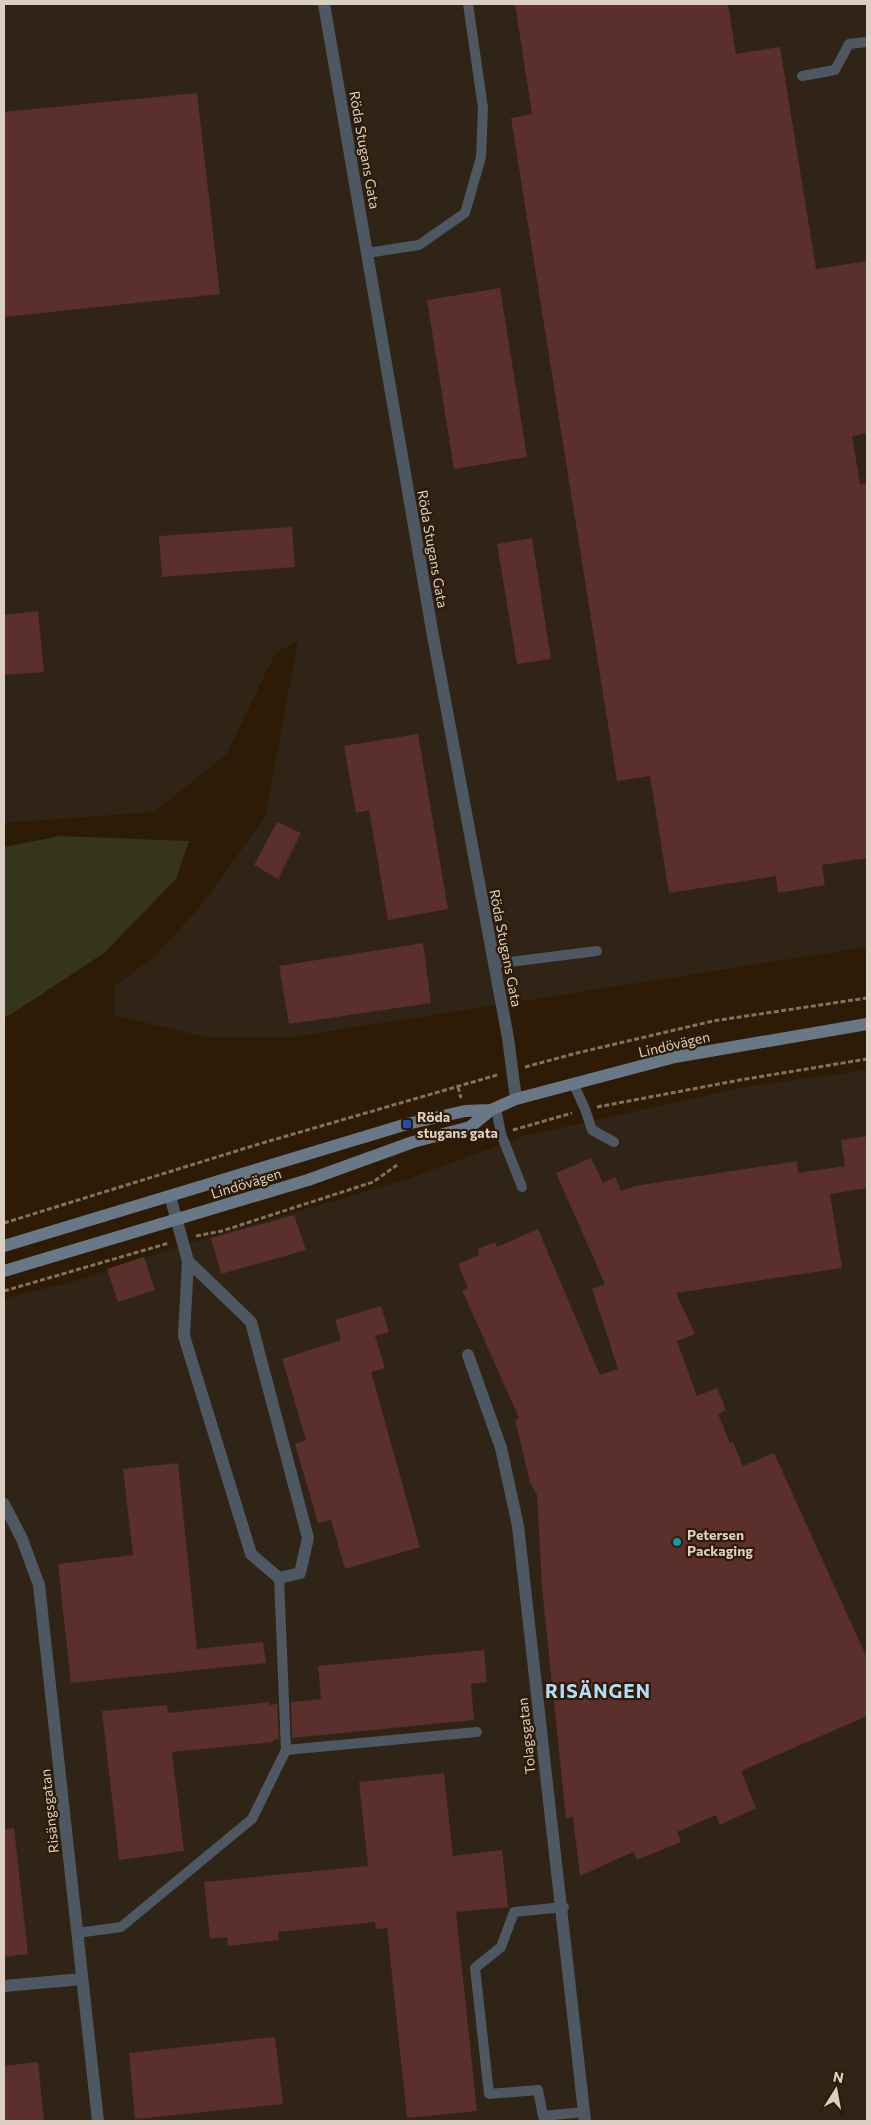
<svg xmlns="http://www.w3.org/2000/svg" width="871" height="2125" viewBox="0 0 871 2125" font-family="Commissioner,sans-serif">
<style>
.industrial{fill:#2f2416}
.green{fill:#34351b}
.building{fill:#5b2f2c}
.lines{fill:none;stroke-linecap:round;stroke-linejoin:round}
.path{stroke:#817261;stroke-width:3;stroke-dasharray:5 2.5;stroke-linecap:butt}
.service{stroke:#4e5862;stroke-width:10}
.minor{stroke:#4e5862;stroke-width:12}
.secondary{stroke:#697887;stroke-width:12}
.transit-dot{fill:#1a4fb4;stroke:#2d1b06;stroke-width:2}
.culture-dot{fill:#0f9aa8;stroke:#2d1b06;stroke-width:2}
.labels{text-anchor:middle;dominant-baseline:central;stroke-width:4.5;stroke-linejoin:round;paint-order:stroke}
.street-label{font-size:14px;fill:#dbcfc2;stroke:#2d1b06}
.poi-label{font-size:14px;font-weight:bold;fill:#dbcfc2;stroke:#2d1b06;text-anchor:start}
.district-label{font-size:19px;font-weight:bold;letter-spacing:1px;fill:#b5dbfb;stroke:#2d1b06}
</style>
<rect width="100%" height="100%" fill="#2d1b06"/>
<path class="industrial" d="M4,4H867V947L293,1037H205L114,1015L115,986L154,957L199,908L265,817L298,641L276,652L226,755L154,812L4,823Z
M867,1070V2121H4V1301L10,1297L72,1282L189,1243L402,1181L524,1136L744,1087Z"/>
<path class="green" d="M60,836L189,841L176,879L104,953L10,1015L4,1017V847Z"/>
<path class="building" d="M515,4H728L736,54L780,47L816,269L867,261V433L852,436L860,484L867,483V858L822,865L825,885L778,893L776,876L669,893L650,776L617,781L511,118L532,114Z
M197,93L220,294L4,317V112Z
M500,288L527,457L454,469L427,300Z
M292,527L295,567L162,577L159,536Z
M532,538L551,659L517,664L497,544Z
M38,611L44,672L4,675V615Z
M418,734L448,909L388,920L369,810L356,813L344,746Z
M277,822L301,833L278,879L254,865Z
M423,943L431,1003L289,1024L279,966Z
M867,1136V1188L830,1194L842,1268L676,1293L695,1334L677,1341L697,1396L717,1388L726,1410L718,1414L730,1443L733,1442L743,1466L774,1453L867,1658V1716L741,1771L756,1808L720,1825L716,1815L677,1832L681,1842L637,1860L633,1852L580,1876L573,1817L566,1818L542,1588L537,1495L530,1482L524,1457L515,1420L519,1418L462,1290L468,1288L458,1264L479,1255L478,1249L495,1242L497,1247L538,1229L600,1375L618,1369L592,1289L605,1284L556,1173L591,1158L603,1183L615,1177L621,1191L635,1186L797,1161L798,1173L845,1166L841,1140Z
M294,1215L306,1250L221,1274L211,1238Z
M144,1257L155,1290L118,1302L107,1269Z
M381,1306L389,1332L375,1336L385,1368L371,1372L420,1547L345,1569L331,1520L318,1523L295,1444L306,1440L282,1359L341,1340L335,1320Z
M178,1463L197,1649L263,1642L266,1663L71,1683L58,1564L133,1555L123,1469Z
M484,1650L487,1682L471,1684L474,1720L292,1738L291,1702L321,1699L318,1666Z
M269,1702V1705L277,1704L279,1739L273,1740V1742L172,1752L184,1851L119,1860L102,1711L167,1705L168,1713Z
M444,1773L453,1856L502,1850L508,1907L456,1912L477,2111L407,2118L387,1928L376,1929L375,1922L278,1932L279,1940L228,1946L227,1937L210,1939L204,1882L368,1866L359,1782Z
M14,1828L28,1954L4,1957V1829Z
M275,2037L283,2104L135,2119L129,2053Z
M38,2062L44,2121H4V2066Z"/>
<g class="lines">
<path class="path" d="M525,1067L577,1053L713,1021L867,998
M458,1087L461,1098
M597,1107L740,1080L867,1059
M513,1130L572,1113
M4,1223L259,1144L497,1075
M196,1236L222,1231L373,1182L397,1165
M4,1291L169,1243"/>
<path class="service" d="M802,76L835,70L849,44L867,42
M367,253L419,245L465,213L481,157L483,108L468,4
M494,964L597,951
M574,1085L585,1109L592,1130L614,1142
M496,1108L501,1134L522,1187
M286,1750L477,1732
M564,1907L514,1912L501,1947L475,1968L489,2094L538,2090L543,2116L584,2112
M77,1933L121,1927L252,1819L286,1750L279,1578"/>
<path class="minor" d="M324,4L433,636L508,1038L516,1099
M170,1196L188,1261L251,1322L308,1538L300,1573L279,1578L251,1554L184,1336L188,1261
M468,1355L501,1448L518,1526L585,2121
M4,1504L22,1539L39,1585L98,2121
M4,1986L82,1979"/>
<path class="secondary" d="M4,1246L407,1124L465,1111L491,1110L516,1099L675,1057L867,1024
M4,1271L308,1180L413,1142L470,1127L491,1110"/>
</g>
<rect class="transit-dot" x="402" y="1119" width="10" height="10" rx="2.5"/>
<circle class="culture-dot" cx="677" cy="1542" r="5"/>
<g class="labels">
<g class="street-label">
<text transform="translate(365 150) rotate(80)">Röda Stugans Gata</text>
<text transform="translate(433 549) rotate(80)">Röda Stugans Gata</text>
<text transform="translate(506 948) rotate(79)">Röda Stugans Gata</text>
<text transform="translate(674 1044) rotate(-13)">Lindövägen</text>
<text transform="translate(246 1183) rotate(-17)">Lindövägen</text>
<text transform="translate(526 1736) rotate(-96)">Tolagsgatan</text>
<text transform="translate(49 1811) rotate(-96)">Risängsgatan</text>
</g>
<g class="poi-label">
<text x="417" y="1116">Röda<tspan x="417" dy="16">stugans gata</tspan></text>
<text x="687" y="1534">Petersen<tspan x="687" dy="16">Packaging</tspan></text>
</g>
<g class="district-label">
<text x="598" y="1690">RISÄNGEN</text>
</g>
</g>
<rect width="871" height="2125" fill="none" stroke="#dbcfc2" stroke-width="10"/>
<g transform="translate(836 2090) rotate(11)" stroke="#2d1b06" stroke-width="4" paint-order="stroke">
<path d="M0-4L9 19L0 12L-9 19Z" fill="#dbcfc2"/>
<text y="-8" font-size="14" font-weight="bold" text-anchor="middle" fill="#dbcfc2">N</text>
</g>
</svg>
